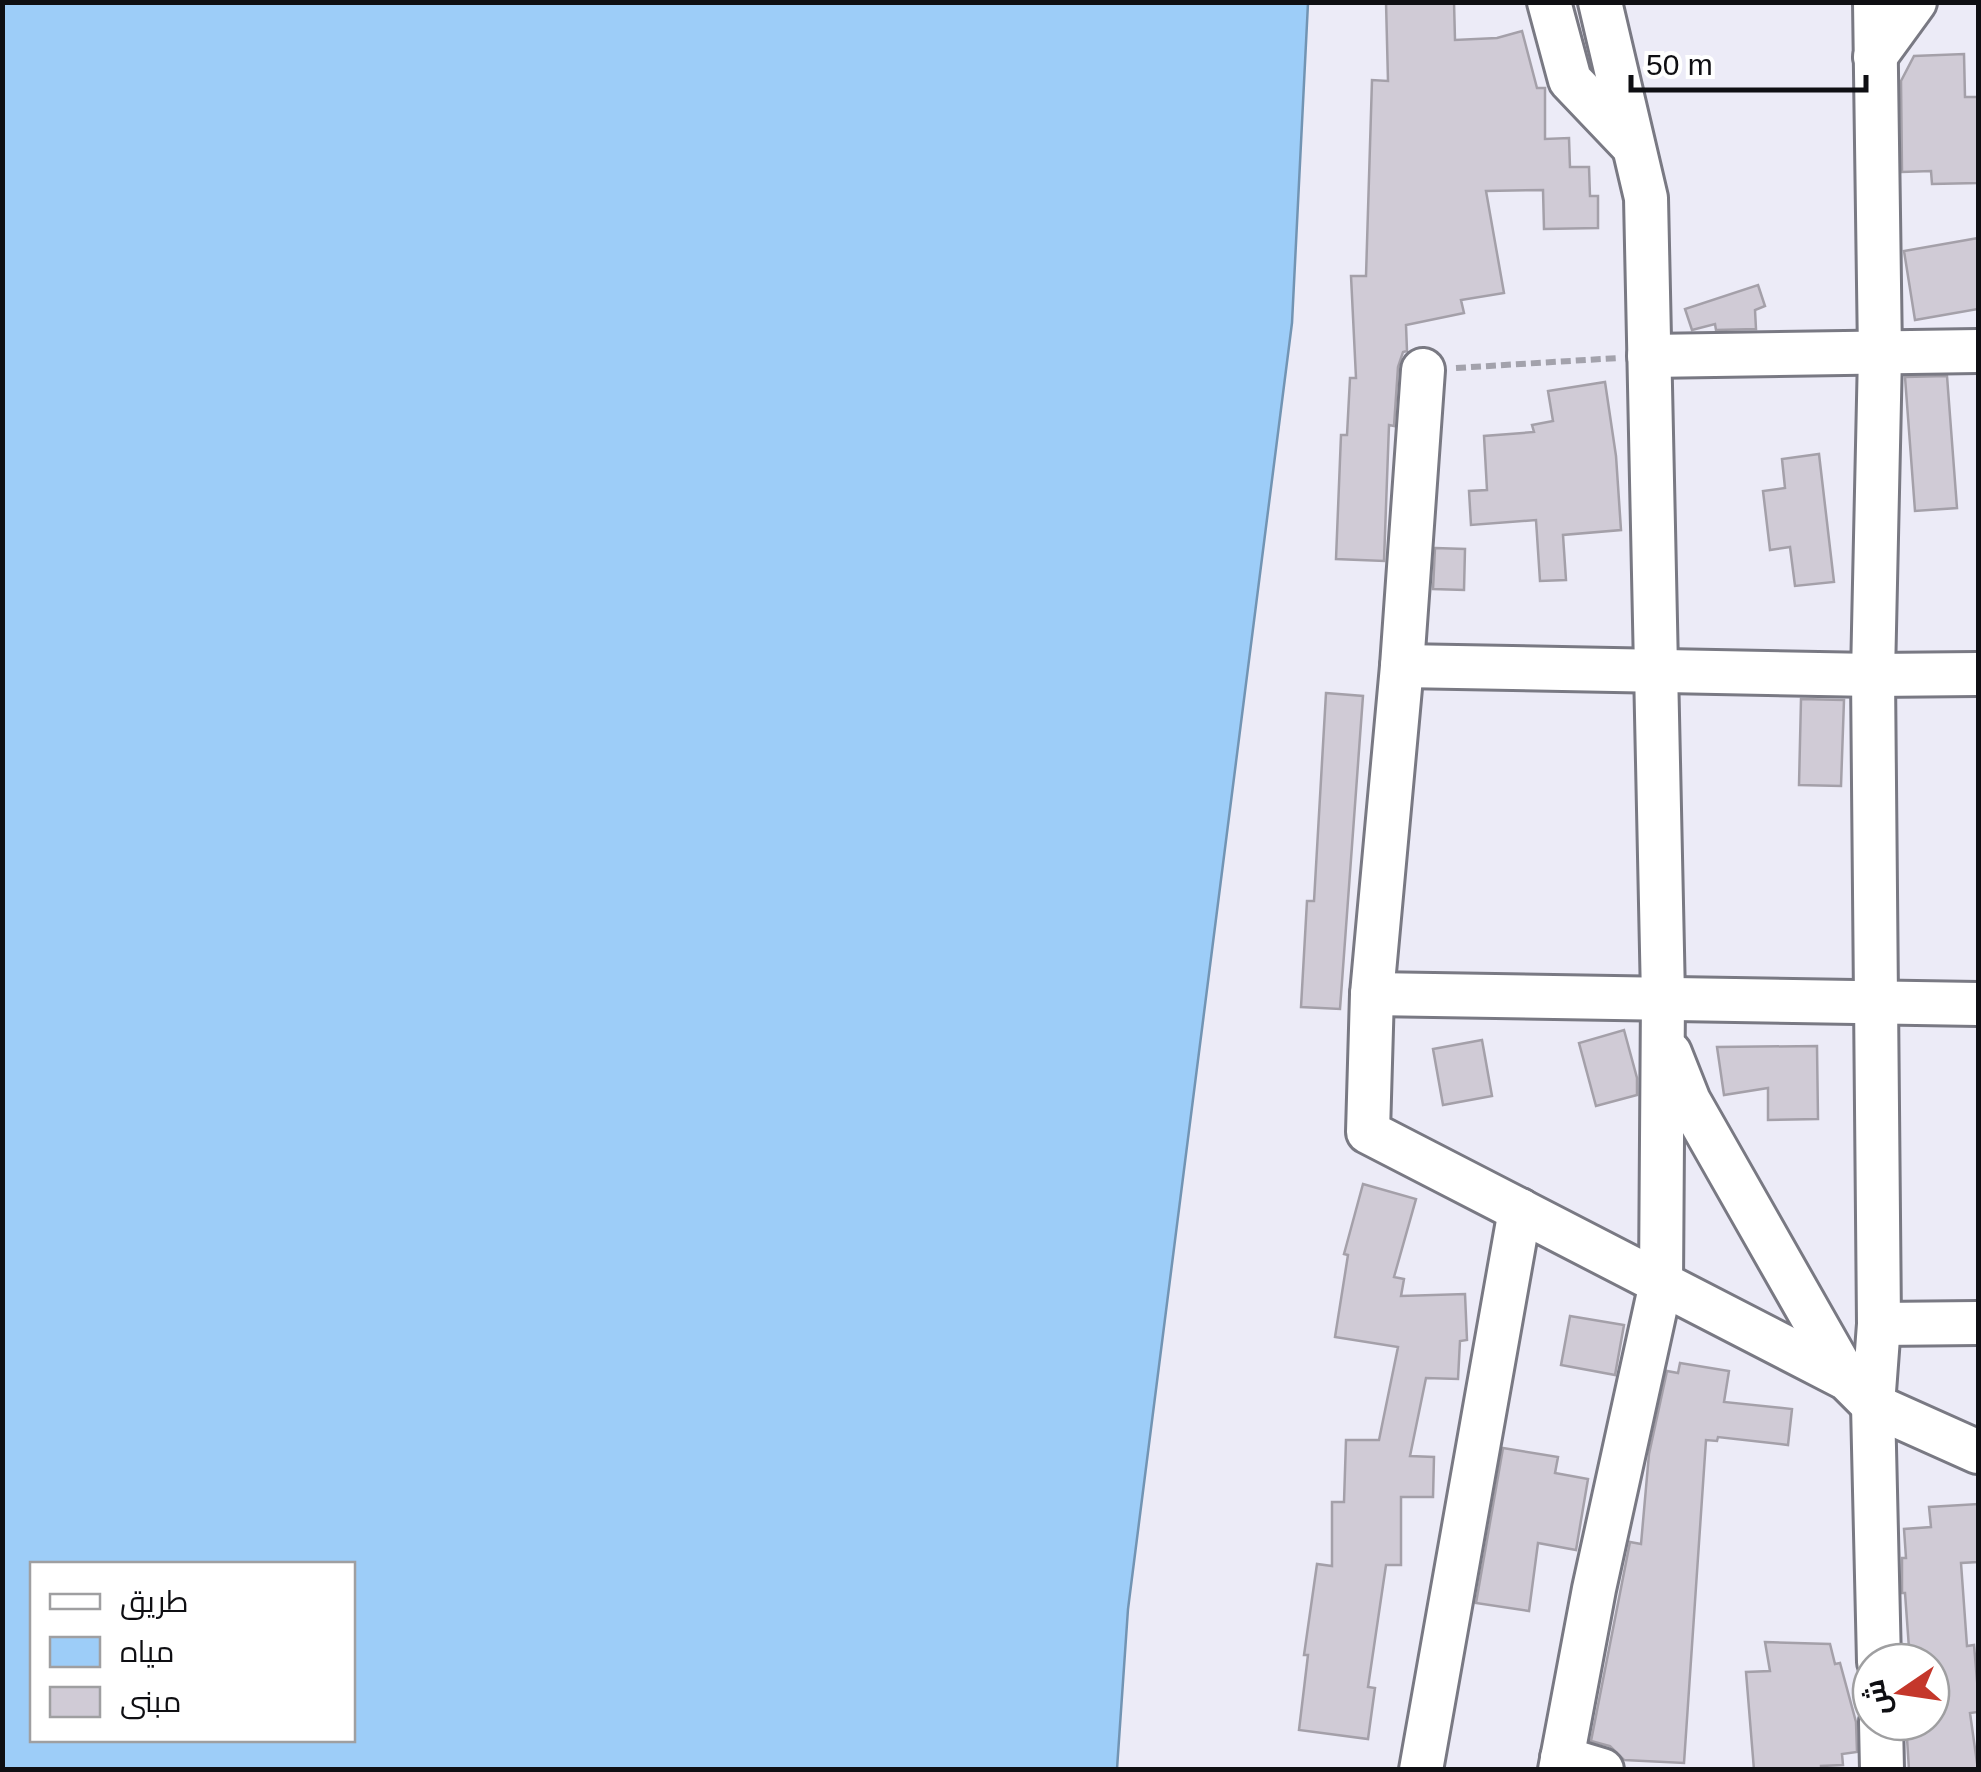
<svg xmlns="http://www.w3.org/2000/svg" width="1981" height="1772" viewBox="0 0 1981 1772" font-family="Helvetica,Cairo,sans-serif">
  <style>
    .water { fill: #9dcdf8; stroke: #7294b3; stroke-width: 2.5; fill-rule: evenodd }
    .building { fill: #d0cbd6; stroke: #a4a0a9; stroke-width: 2.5 }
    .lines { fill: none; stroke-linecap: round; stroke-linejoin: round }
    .minor-casing { stroke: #797983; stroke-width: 48 }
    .path { stroke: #a3a2ac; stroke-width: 6; stroke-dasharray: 10 5; stroke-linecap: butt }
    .minor { stroke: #fff; stroke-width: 42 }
  </style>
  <rect width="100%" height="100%" fill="#ecebf7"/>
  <path class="water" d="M 3,2 L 1308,3 L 1292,323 L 1128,1609 L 1117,1769 L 3,1769 ZM 32,1564 L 352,1564 L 352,1740 L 32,1740 Z"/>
  <g class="building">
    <path d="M 1386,2 L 1454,2 L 1455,40 L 1497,38 L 1522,31 L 1537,88 L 1545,88 L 1545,139 L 1569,138 L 1570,167 L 1589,167 L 1590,196 L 1598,196 L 1598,228 L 1544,229 L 1543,190 L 1486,191 L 1504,293 L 1461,300 L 1464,313 L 1406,325 L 1407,351 L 1403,352 L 1398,367 L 1394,426 L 1389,425 L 1384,561 L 1336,559 L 1341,435 L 1347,435 L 1350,378 L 1356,378 L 1351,276 L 1366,276 L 1372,80 L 1388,81 Z"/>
    <path d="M 1964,54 L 1965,97 L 1978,97 L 1978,183 L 1932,184 L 1931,171 L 1902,172 L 1901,81 L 1914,56 Z"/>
    <path d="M 1978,238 L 1978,309 L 1915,320 L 1904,251 Z"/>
    <path d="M 1758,285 L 1765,306 L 1755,310 L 1756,329 L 1716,330 L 1715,324 L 1692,330 L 1685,309 Z"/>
    <path d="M 1947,376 L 1957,508 L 1915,511 L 1905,377 Z"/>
    <path d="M 1605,382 L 1616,456 L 1621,530 L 1563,535 L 1566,580 L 1540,581 L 1536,520 L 1471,525 L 1469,491 L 1487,490 L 1484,436 L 1534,432 L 1532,425 L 1553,421 L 1548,391 Z"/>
    <path d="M 1819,454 L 1834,582 L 1795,586 L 1790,547 L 1770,550 L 1763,491 L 1785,488 L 1782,459 Z"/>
    <path d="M 1435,548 L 1465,549 L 1464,590 L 1433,589 Z"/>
    <path d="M 1326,693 L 1363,696 L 1340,1009 L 1301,1007 L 1307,901 L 1314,901 Z"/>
    <path d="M 1801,699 L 1844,700 L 1841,786 L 1799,785 Z"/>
    <path d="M 1624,1030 L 1637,1078 L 1637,1095 L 1596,1106 L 1579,1043 Z"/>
    <path d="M 1482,1040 L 1492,1096 L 1443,1105 L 1433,1049 Z"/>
    <path d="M 1817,1046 L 1818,1119 L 1768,1120 L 1768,1088 L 1724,1095 L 1717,1047 Z"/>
    <path d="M 1363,1184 L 1416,1199 L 1394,1277 L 1404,1279 L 1401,1296 L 1465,1294 L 1467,1340 L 1460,1341 L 1458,1379 L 1426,1378 L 1410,1456 L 1434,1457 L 1433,1497 L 1401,1497 L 1401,1565 L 1386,1565 L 1368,1687 L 1375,1688 L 1368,1739 L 1299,1730 L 1308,1655 L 1304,1655 L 1317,1564 L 1332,1566 L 1332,1502 L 1344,1502 L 1346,1440 L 1379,1440 L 1398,1347 L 1335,1337 L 1348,1255 L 1344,1254 Z"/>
    <path d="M 1570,1316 L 1624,1325 L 1615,1375 L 1561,1365 Z"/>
    <path d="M 1680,1363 L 1729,1371 L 1724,1402 L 1792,1409 L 1788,1445 L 1718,1437 L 1717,1441 L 1706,1440 L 1684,1763 L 1624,1760 L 1610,1746 L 1591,1741 L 1630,1542 L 1641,1544 L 1649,1454 L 1667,1371 L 1678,1373 Z"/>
    <path d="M 1503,1448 L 1558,1457 L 1555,1473 L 1588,1479 L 1576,1550 L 1538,1543 L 1529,1611 L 1476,1603 Z"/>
    <path d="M 1978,1504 L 1978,1562 L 1961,1563 L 1967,1646 L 1974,1645 L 1978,1692 L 1978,1712 L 1970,1713 L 1978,1770 L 1909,1770 L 1906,1722 L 1931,1722 L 1931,1662 L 1910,1662 L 1905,1593 L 1902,1593 L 1902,1558 L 1906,1558 L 1904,1529 L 1931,1527 L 1929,1507 Z"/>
    <path d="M 1765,1642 L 1830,1644 L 1835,1664 L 1840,1663 L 1856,1722 L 1857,1752 L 1842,1754 L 1843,1765 L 1821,1766 L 1821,1770 L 1754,1770 L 1746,1672 L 1770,1671 Z"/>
  </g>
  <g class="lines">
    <defs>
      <g id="minor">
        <path d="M 1549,2 L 1570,80 L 1630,143"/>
        <path d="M 1875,2 L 1880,354 L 1873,675 L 1879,1324 L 1873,1405 L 1879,1662"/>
        <path d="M 1875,57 L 1915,2"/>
        <path d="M 1649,356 L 1978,351"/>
        <path d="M 1423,370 L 1402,666 L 1372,994 L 1368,1132 L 1847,1379 L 1873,1405 L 1978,1452"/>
        <path d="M 1402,666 L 1873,675 L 1978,674"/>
        <path d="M 1372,994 L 1978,1004"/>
        <path d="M 1670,1053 L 1689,1101 L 1847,1379"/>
        <path d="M 1879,1324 L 1978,1323"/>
        <path d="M 1881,1722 L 1882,1770"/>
        <path d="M 1562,1758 L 1602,1770"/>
        <path d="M 1421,1770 L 1520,1210"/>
        <path d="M 1560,1770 L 1594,1589 L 1661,1283 L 1663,997 L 1646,198 L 1600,2"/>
      </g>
    </defs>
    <use href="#minor" class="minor-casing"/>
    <path class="path" d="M 1456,368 L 1618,358"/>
    <use href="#minor" class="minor"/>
  </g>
  <rect width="1981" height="1772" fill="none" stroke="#0f0f13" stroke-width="10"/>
  <rect x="30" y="1562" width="325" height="180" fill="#ffffff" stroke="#9f9fa1" stroke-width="2.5"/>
  <rect x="50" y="1594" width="50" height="15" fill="#ffffff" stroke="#9f9fa1" stroke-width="2.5"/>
  <text x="120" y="1612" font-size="30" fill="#0f0f13">طريق</text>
  <rect x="50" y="1637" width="50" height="30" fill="#9dcdf8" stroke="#9f9fa1" stroke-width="2.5"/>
  <text x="120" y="1662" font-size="30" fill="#0f0f13">مياه</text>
  <rect x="50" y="1687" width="50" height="30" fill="#d0cbd6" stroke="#9f9fa1" stroke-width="2.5"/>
  <text x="120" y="1712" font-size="30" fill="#0f0f13">مبنى</text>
  <g transform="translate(1901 1692) rotate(257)"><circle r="48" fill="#ffffff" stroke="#9f9fa1" stroke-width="2.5"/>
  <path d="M0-8L18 38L0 25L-18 38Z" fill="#c4372b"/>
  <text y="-15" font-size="28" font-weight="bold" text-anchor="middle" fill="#0f0f13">ش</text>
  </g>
  <path d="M1631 75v15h235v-15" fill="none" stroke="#0f0f13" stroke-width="5"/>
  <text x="1646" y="75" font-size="30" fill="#0f0f13" stroke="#ffffff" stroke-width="8" paint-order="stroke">50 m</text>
</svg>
